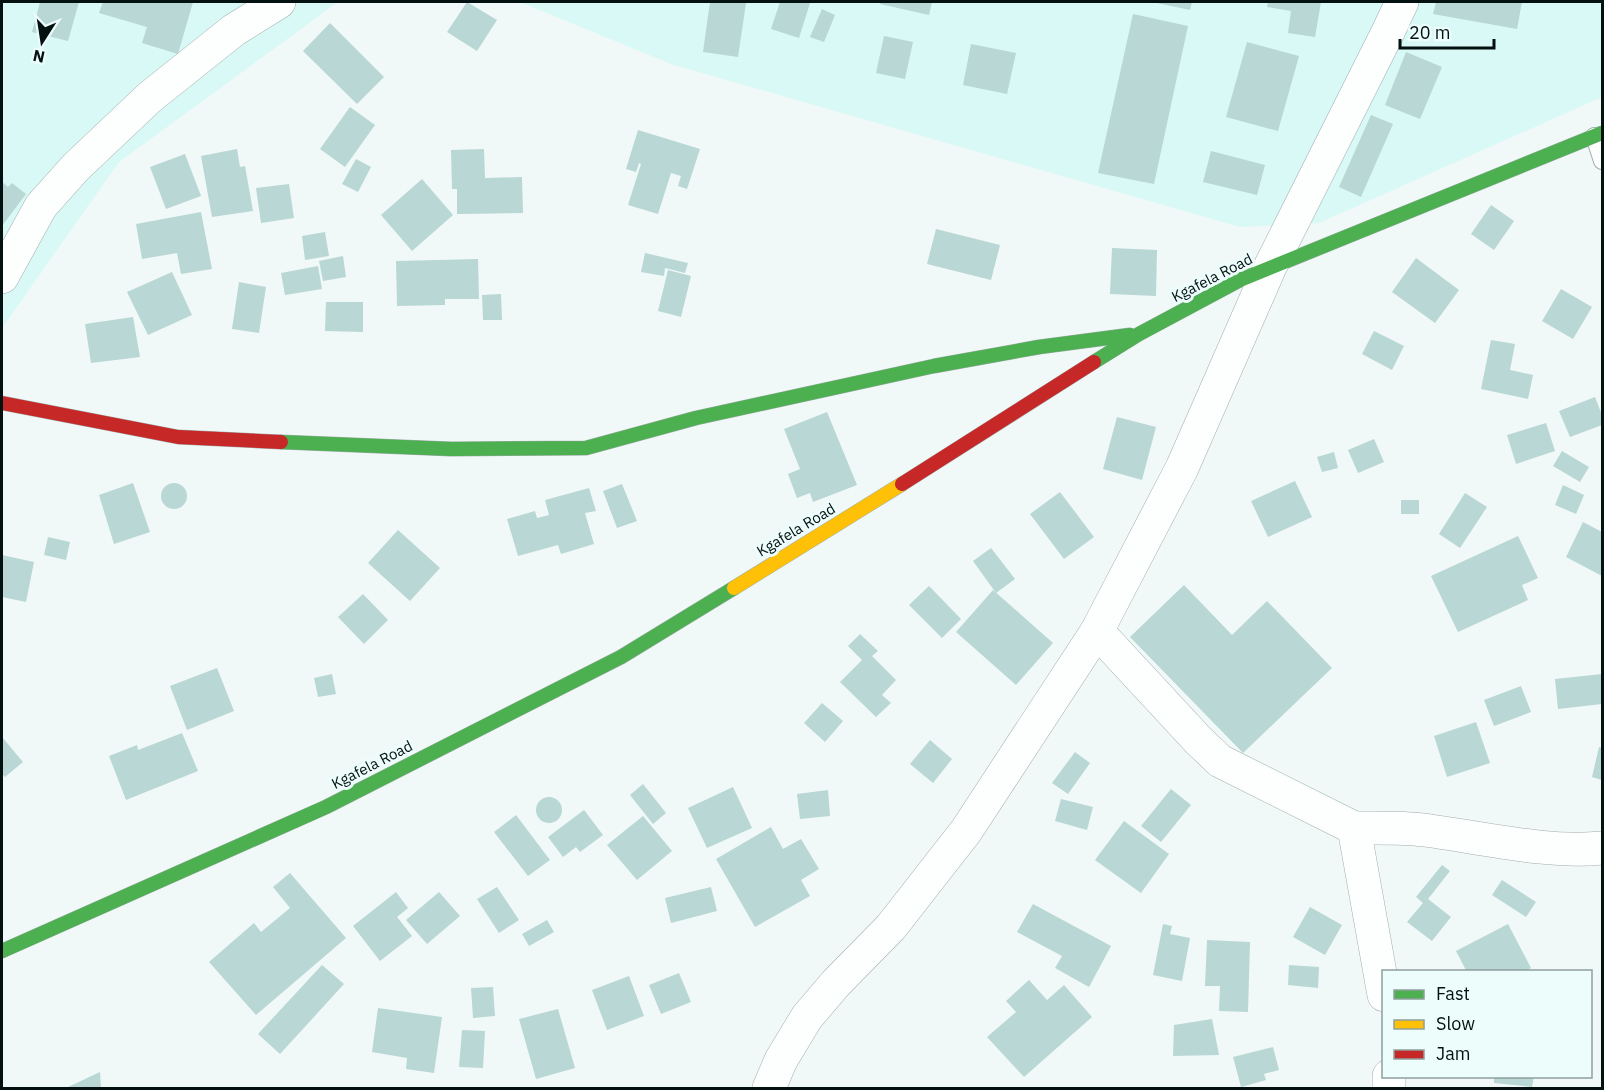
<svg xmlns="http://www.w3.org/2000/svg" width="1604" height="1090" viewBox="0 0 1604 1090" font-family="'IBM Plex Sans',sans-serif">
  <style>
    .built { fill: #d8f9f5 }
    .building { fill: #b9d7d4 }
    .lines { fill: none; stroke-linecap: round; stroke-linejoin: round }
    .lane-casing { stroke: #a2adac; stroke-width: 18 }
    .street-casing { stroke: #a2adac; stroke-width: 34 }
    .fast-casing { stroke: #a2adac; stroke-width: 15 }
    .slow-casing { stroke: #a2adac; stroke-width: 15 }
    .jam-casing { stroke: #a2adac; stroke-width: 15 }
    .lane { stroke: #fdfefe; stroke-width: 16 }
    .street { stroke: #fdfefe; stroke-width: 33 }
    .fast { stroke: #4caf50; stroke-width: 14 }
    .slow { stroke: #ffc107; stroke-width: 14 }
    .jam { stroke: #c62828; stroke-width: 14 }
    .labels { text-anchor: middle; stroke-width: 6; stroke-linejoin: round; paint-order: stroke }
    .street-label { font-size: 15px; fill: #031110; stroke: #ecfdfb }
  </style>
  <rect width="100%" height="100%" fill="#f0f9f8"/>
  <g class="built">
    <path d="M 2,2 L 338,2 L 119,162 L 2,328 Z"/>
    <path d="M 520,2 L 1602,2 L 1602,97 L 1319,223 L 1240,227 L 671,64 Z"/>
  </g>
  <g class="building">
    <path d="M 40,2 L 79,2 L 68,41 L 32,32 Z"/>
    <path d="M 103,2 L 193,2 L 178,54 L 142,43 L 147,27 L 99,13 Z"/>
    <path d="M 467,2 L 497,20 L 477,51 L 447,32 Z"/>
    <path d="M 710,2 L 746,3 L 738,57 L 703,52 Z"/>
    <path d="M 780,2 L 810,3 L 799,38 L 771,29 Z"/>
    <path d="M 881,2 L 932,2 L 929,15 L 880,4 Z"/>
    <path d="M 1152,2 L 1192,2 L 1190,10 Z"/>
    <path d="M 1268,2 L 1321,2 L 1315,37 L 1288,33 L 1291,11 L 1267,7 Z"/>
    <path d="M 1436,2 L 1522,2 L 1517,29 L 1433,14 Z"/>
    <path d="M 822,9 L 835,15 L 824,42 L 810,37 Z"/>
    <path d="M 1133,14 L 1188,26 L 1154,184 L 1098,173 Z"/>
    <path d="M 330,23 L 384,77 L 357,104 L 303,51 Z"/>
    <path d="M 884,36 L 913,42 L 905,79 L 876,73 Z"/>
    <path d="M 1247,42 L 1299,56 L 1278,131 L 1226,117 Z"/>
    <path d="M 971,44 L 1016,53 L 1007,94 L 963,85 Z"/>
    <path d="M 1406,52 L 1442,67 L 1420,119 L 1385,105 Z"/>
    <path d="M 350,107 L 375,125 L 345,167 L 320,149 Z"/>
    <path d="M 1371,115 L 1393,124 L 1361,197 L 1339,187 Z"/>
    <path d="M 638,130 L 700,149 L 687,189 L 678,186 L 681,176 L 671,173 L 658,214 L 628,205 L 641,164 L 639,163 L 636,172 L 626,169 Z"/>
    <path d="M 237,149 L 240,167 L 245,166 L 253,211 L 212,217 L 201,156 Z"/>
    <path d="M 484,149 L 485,178 L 522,177 L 523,213 L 457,214 L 457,189 L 452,189 L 451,150 Z"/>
    <path d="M 1211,151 L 1265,165 L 1257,195 L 1203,182 Z"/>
    <path d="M 185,154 L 201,196 L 166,209 L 150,167 Z"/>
    <path d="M 356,159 L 371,167 L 358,192 L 342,184 Z"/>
    <path d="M 422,179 L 453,215 L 412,251 L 381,215 Z"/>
    <path d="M 2,182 L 8,187 L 12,183 L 26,194 L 2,226 Z"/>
    <path d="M 289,184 L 294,218 L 261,223 L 256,188 Z"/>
    <path d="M 1491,205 L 1514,221 L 1494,250 L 1471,234 Z"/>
    <path d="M 201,212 L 212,269 L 181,274 L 177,253 L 142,259 L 136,224 Z"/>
    <path d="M 936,229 L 1000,245 L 991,280 L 927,264 Z"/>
    <path d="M 325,232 L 329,256 L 305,260 L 302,236 Z"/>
    <path d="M 1112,248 L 1157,250 L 1156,296 L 1110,294 Z"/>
    <path d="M 645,253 L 688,263 L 685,273 L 665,268 L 664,276 L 641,272 Z"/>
    <path d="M 343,256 L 346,277 L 323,281 L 319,261 Z"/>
    <path d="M 1416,258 L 1459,290 L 1435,323 L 1392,292 Z"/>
    <path d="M 478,259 L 479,299 L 445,299 L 445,305 L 397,306 L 396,261 Z"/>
    <path d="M 318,266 L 322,289 L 285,295 L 281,273 Z"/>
    <path d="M 668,270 L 691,276 L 681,317 L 658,311 Z"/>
    <path d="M 172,272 L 192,315 L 148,335 L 127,292 Z"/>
    <path d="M 239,282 L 266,287 L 259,333 L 232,329 Z"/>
    <path d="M 1561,289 L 1592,307 L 1573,339 L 1542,321 Z"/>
    <path d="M 501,294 L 502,320 L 483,320 L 482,295 Z"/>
    <path d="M 326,302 L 363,302 L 363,332 L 325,331 Z"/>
    <path d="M 133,317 L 140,357 L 91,363 L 85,324 Z"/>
    <path d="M 1374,331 L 1404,346 L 1392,370 L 1362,354 Z"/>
    <path d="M 1491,340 L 1515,344 L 1510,370 L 1533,375 L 1528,399 L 1481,389 Z"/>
    <path d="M 1595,397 L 1602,415 L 1602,425 L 1570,437 L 1559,411 Z"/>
    <path d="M 827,412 L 857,485 L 813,502 L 810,493 L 797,498 L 788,474 L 800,469 L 784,429 Z"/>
    <path d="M 1117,417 L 1156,427 L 1142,480 L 1103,469 Z"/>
    <path d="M 1546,423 L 1555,451 L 1516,464 L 1507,435 Z"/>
    <path d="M 1374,439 L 1384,462 L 1358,473 L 1348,450 Z"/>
    <path d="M 1562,451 L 1589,467 L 1580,482 L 1553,466 Z"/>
    <path d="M 1334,452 L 1338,468 L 1322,472 L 1317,457 Z"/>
    <path d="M 1295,481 L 1312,517 L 1268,537 L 1251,501 Z"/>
    <circle cx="174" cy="496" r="13"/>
    <path d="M 133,483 L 150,532 L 114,544 L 99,495 Z"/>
    <path d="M 622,484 L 637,521 L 617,528 L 603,491 Z"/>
    <path d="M 1563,485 L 1584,495 L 1576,514 L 1555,505 Z"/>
    <path d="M 589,488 L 596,511 L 585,513 L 594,544 L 561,554 L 558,545 L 518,556 L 507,519 L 535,511 L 537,518 L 549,515 L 545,500 Z"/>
    <path d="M 1060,492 L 1094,537 L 1064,559 L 1030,514 Z"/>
    <path d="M 1465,493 L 1487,507 L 1460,548 L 1439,534 Z"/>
    <rect x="1401" y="500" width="18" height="14"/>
    <path d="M 1583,522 L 1602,532 L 1602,576 L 1566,557 Z"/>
    <path d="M 398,530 L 440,568 L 410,601 L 368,563 Z"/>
    <path d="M 1518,536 L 1538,578 L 1522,585 L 1528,600 L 1458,632 L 1431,576 Z"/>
    <path d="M 48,537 L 70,542 L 66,560 L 44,555 Z"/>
    <path d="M 991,548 L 1015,579 L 996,593 L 973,561 Z"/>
    <path d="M 2,555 L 34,562 L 26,602 L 2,597 Z"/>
    <path d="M 1184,585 L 1232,635 L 1267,601 L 1332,668 L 1243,753 L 1130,637 Z"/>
    <path d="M 929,586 L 961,619 L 942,638 L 909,605 Z"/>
    <path d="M 993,590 L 1053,643 L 1016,685 L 956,632 Z"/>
    <path d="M 363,594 L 388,620 L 364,644 L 338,617 Z"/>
    <path d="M 860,634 L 878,651 L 872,656 L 896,680 L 882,695 L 891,703 L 876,717 L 840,682 L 862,660 L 848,646 Z"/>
    <path d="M 217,668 L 234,711 L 187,730 L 170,686 Z"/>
    <path d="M 332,674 L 336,694 L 318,697 L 314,678 Z"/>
    <path d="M 1602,674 L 1602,704 L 1558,709 L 1555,679 Z"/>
    <path d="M 1521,686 L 1531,712 L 1494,726 L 1484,700 Z"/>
    <path d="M 822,703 L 843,721 L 825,742 L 804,723 Z"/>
    <path d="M 1476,722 L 1490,763 L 1447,777 L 1434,736 Z"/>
    <path d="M 182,733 L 198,771 L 126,800 L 109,756 L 137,745 L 138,750 Z"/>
    <path d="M 2,737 L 23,762 L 5,777 L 2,774 Z"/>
    <path d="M 930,740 L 952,759 L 933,783 L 910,764 Z"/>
    <path d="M 1599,747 L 1602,748 L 1602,780 L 1592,777 Z"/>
    <path d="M 1075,752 L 1090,763 L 1068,794 L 1052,783 Z"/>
    <path d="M 643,784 L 666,813 L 653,824 L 630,795 Z"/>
    <path d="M 733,787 L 752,828 L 707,848 L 688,808 Z"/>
    <path d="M 1171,789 L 1191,805 L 1161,842 L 1141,826 Z"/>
    <path d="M 828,790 L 830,816 L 800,819 L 797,794 Z"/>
    <circle cx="549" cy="810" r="13"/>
    <path d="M 1061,799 L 1093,807 L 1087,830 L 1055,821 Z"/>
    <path d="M 584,810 L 603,835 L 580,852 L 576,847 L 563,857 L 548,837 Z"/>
    <path d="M 516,815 L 550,860 L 528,876 L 494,832 Z"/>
    <path d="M 643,816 L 672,851 L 637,880 L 607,845 Z"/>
    <path d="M 1124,821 L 1169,854 L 1141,893 L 1095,860 Z"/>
    <path d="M 771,827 L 783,849 L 801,839 L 819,869 L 801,880 L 810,896 L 755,927 L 716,859 Z"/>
    <path d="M 1442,865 L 1450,871 L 1428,899 L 1451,917 L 1432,941 L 1407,922 L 1423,903 L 1416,897 Z"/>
    <path d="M 290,873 L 346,938 L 256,1015 L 209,962 L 254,923 L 261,932 L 290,908 L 273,887 Z"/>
    <path d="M 1502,880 L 1536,902 L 1526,917 L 1492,895 Z"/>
    <path d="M 497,887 L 519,920 L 499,933 L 477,899 Z"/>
    <path d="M 711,887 L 717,911 L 671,923 L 665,898 Z"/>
    <path d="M 396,892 L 408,908 L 397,917 L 412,936 L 380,961 L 353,926 Z"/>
    <path d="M 439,892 L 460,916 L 427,944 L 406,920 Z"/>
    <path d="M 1033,904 L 1111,946 L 1089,987 L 1055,968 L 1062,956 L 1017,932 Z"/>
    <path d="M 1310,907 L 1342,925 L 1325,955 L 1293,937 Z"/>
    <path d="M 547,920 L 554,932 L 529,946 L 522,934 Z"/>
    <path d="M 1163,924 L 1172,926 L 1170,934 L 1190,938 L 1182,981 L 1153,975 Z"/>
    <path d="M 1508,924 L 1531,968 L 1525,972 L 1467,972 L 1456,951 Z"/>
    <path d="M 1207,940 L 1250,942 L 1248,1012 L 1219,1011 L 1220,986 L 1205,986 Z"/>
    <path d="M 322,965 L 344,984 L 280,1054 L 258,1034 Z"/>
    <path d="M 1289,965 L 1319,967 L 1318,988 L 1288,985 Z"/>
    <path d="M 679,973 L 691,1002 L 661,1014 L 649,985 Z"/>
    <path d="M 629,976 L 644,1016 L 607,1030 L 592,990 Z"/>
    <path d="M 1029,980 L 1047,1000 L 1064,985 L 1092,1017 L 1024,1077 L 987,1037 L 1016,1012 L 1006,1001 Z"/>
    <path d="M 493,987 L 495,1016 L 473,1018 L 471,988 Z"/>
    <path d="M 378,1008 L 442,1017 L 434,1073 L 406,1069 L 407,1058 L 372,1052 Z"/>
    <path d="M 558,1009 L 575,1068 L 536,1079 L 519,1019 Z"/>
    <path d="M 1212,1019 L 1219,1055 L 1173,1056 L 1174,1025 Z"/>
    <path d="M 462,1030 L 485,1031 L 483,1068 L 459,1067 Z"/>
    <path d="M 1273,1047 L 1279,1070 L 1264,1074 L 1266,1080 L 1241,1087 L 1233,1057 Z"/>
    <path d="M 100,1072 L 101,1088 L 68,1088 L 68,1087 Z"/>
    <path d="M 1494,1076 L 1534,1076 L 1532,1087 L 1494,1083 Z"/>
  </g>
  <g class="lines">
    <defs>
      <path id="lane" d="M 1594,136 L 1602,161"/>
      <g id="street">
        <path d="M 2,277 L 41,206 L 76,167 L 150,97 L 234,30 L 279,2"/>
        <path d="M 1097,631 L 1182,468 L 1270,267 L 1388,32 L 1402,2"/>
        <path d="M 1354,828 C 1377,828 1401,827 1424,830 C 1478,837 1549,854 1602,848"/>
        <path d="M 1389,1076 L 1389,1088"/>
        <path d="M 769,1088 L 781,1060 L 807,1017 L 836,983 L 891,927 L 966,831 L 1097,631 L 1198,740 L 1220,761 L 1354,828 L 1384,995"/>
      </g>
      <g id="fast">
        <path d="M 1094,362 L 1139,334 L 1240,280 L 1602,133"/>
        <path d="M 281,442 L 451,449 L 586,448 L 696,418 L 934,366 L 1039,347 L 1130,335"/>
        <path d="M 2,951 L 326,807 L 621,657 L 734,588"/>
      </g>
      <path id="slow" d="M 734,588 L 902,484"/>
      <g id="jam">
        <path d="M 2,403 L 178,437 L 281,442"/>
        <path d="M 902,484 L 1094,362"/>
      </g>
    </defs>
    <use href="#lane" class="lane-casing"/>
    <use href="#street" class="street-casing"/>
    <use href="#fast" class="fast-casing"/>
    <use href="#slow" class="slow-casing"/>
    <use href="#jam" class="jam-casing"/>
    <use href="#lane" class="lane"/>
    <use href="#street" class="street"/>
    <use href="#fast" class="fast"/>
    <use href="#slow" class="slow"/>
    <use href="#jam" class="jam"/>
  </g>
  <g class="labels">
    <g class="street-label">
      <text transform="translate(1212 278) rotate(-27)" y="5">Kgafela Road</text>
      <text transform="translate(796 530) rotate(-31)" y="5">Kgafela Road</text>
      <text transform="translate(372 765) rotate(-27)" y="5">Kgafela Road</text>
    </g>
  </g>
  <rect width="1604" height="1090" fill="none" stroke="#031110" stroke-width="6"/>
  <rect x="1382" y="970" width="210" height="108" fill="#ecfdfb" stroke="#8f9f9d" stroke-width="1.5"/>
  <rect x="1394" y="990" width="30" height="9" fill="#4caf50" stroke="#8f9f9d" stroke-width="1.5"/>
  <text x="1436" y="1000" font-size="18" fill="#031110">Fast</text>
  <rect x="1394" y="1020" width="30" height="9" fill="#ffc107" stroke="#8f9f9d" stroke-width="1.5"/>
  <text x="1436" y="1030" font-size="18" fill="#031110">Slow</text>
  <rect x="1394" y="1050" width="30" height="9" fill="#c62828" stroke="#8f9f9d" stroke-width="1.5"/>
  <text x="1436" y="1060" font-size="18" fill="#031110">Jam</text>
  <g transform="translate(42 42) rotate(192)" stroke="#ecfdfb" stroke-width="4.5" paint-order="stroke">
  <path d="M0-4.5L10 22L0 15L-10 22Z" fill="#031110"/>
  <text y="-9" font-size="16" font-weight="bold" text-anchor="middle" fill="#031110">N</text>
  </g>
  <path d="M1400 39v9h94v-9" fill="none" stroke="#031110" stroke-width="3"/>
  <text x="1409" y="39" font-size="18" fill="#031110" stroke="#ecfdfb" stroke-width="4.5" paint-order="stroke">20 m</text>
</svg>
